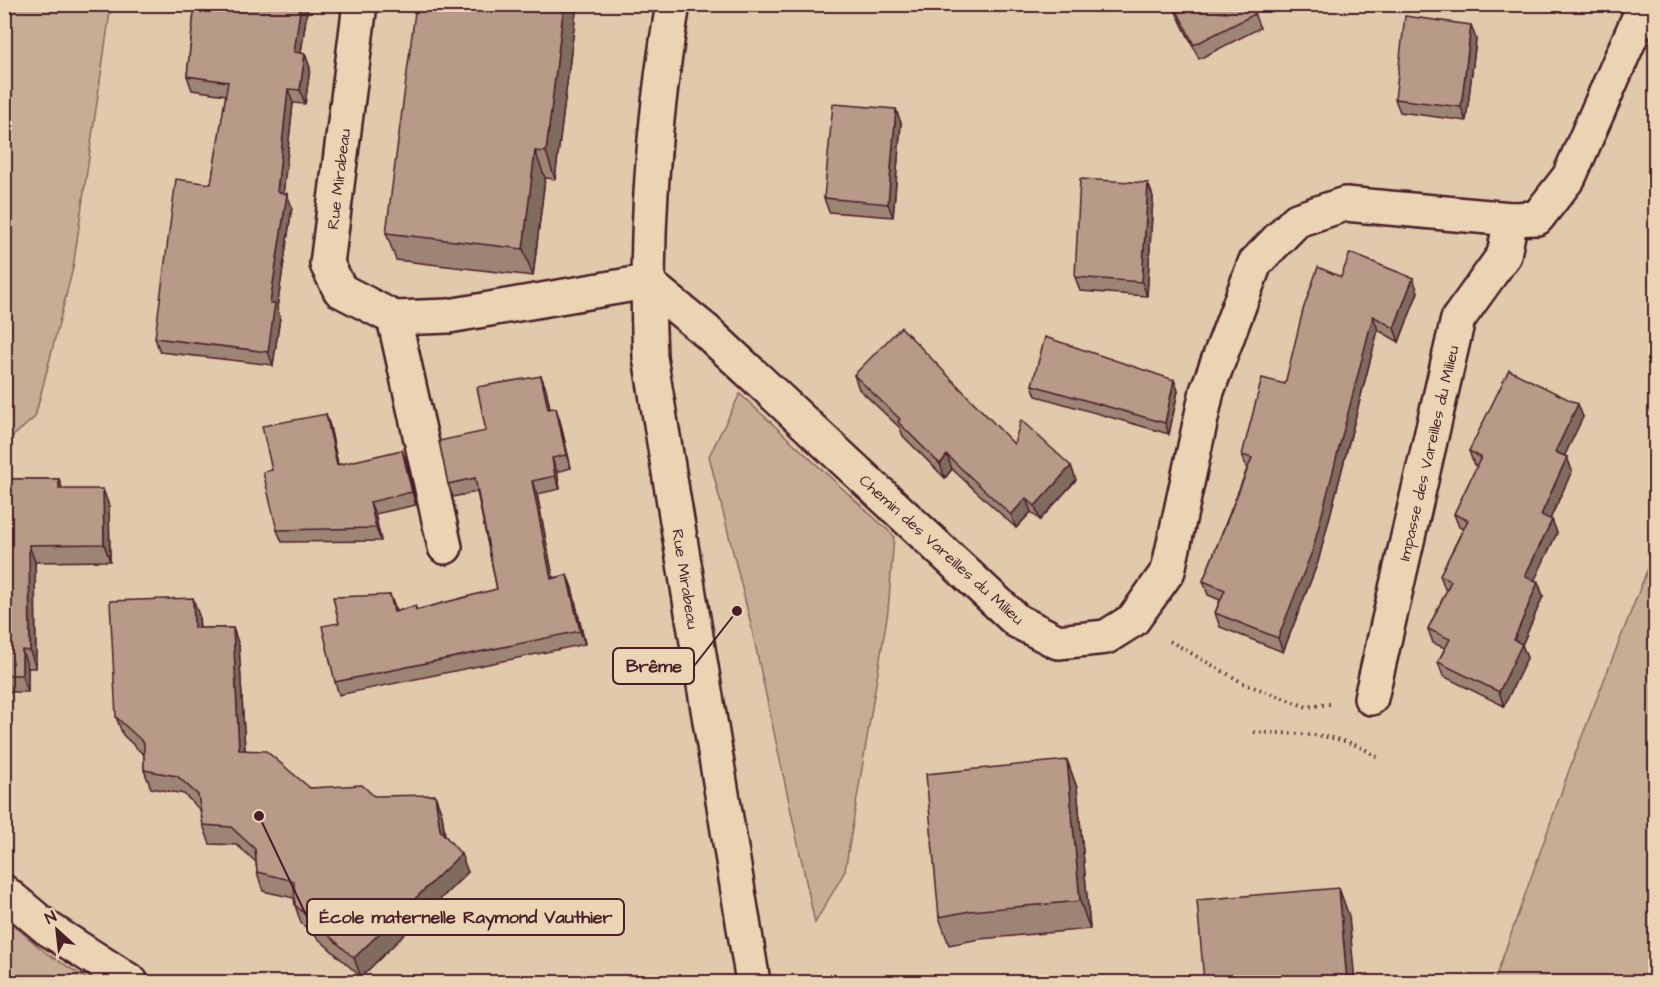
<svg xmlns="http://www.w3.org/2000/svg" width="1660" height="987" viewBox="0 0 1660 987" font-family="'Architects Daughter',sans-serif">
  <style>
    .green { fill: #c8ad95; stroke: #896660; stroke-width: 1.5 }
    .lines { fill: none; stroke-linecap: round; stroke-linejoin: round }
    .minor-casing { stroke: #4a1f2b; stroke-width: 38 }
    .path { stroke: #4a1f2b; stroke-width: 4; stroke-dasharray: 1.5 4.5; stroke-linecap: butt }
    .minor { stroke: #ebd4b3; stroke-width: 33 }
    .wall { fill: #9d8474; stroke: #4a1f2b; stroke-width: 1.5 }
    .shaded-wall { fill: #806c5e; stroke: #4a1f2b; stroke-width: 1.5 }
    .building { fill: #b79a87; stroke: #4a1f2b; stroke-width: 1.5 }
    .labels { text-anchor: middle; stroke-width: 5; stroke-linejoin: round; paint-order: stroke }
    .street-label { font-size: 16px; fill: #4a1f2b; stroke: #ebd4b3 }
    .leader { fill: none; stroke: #4a1f2b; stroke-width: 2 }
    .callout-dot { fill: #4a1f2b; stroke: #ebd4b3; stroke-width: 2 }
    .callout { fill: #ebd4b3; stroke: #4a1f2b; stroke-width: 2 }
    .callout-label { font-size: 18px; text-anchor: middle; font-weight: bold; fill: #4a1f2b }
  </style>
  <rect width="100%" height="100%" fill="#e1c9ab"/>
  <filter id="ink" filterUnits="userSpaceOnUse"><feTurbulence type="fractalNoise" baseFrequency=".0167" numOctaves="2"/><feDisplacementMap in="SourceGraphic" scale="12" xChannelSelector="R" yChannelSelector="G"/><feConvolveMatrix kernelMatrix="1 2 1 2 8 2 1 2 1" color-interpolation-filters="sRGB"/></filter>
  <g filter="url(#ink)">
    <g class="green">
      <path d="M 5,4 L 111,5 L 73,268 L 35,417 L 5,443 Z"/>
      <path d="M 740,394 L 894,536 L 888,611 L 845,871 L 815,923 L 749,616 L 709,456 Z"/>
      <path d="M 1655,550 L 1655,982 L 1494,982 L 1572,762 Z"/>
      <path d="M 4,917 L 46,953 L 92,982 L 5,982 Z"/>
    </g>
    <g class="lines">
      <defs>
        <g id="minor">
          <path d="M 360,4 L 327,264 L 340,290 L 394,318 L 449,316 L 646,282"/>
          <path d="M 673,4 C 653,121 644,239 650,357 L 753,982"/>
          <path d="M 646,282 L 705,330 L 1017,621 L 1058,642 L 1106,637 L 1133,620 L 1168,571 L 1207,391 L 1255,263 L 1297,220 L 1345,204 L 1511,219 L 1537,218 L 1569,177 L 1645,4"/>
          <path d="M 394,318 L 445,547"/>
          <path d="M 1371,698 L 1458,319 L 1504,255 L 1511,219"/>
          <path d="M 4,892 L 47,928 L 131,982"/>
        </g>
      </defs>
      <use href="#minor" class="minor-casing"/>
      <g class="path">
        <path d="M 1170,641 L 1245,684 L 1307,707 L 1330,704"/>
        <path d="M 1254,732 C 1298,735 1339,730 1377,757"/>
        <path d="M 4,982 L 5,982"/>
      </g>
      <use href="#minor" class="minor"/>
    </g>
    <g class="wall">
      <path d="M 195,4 L 308,4 L 301,53 L 305,54 L 310,68 L 305,104 L 293,103 L 283,193 L 292,207 L 277,308 L 280,317 L 273,365 L 160,352 L 155,338 L 211,184 L 226,95 L 192,90 L 187,76 Z"/>
      <path d="M 577,4 L 555,179 L 545,178 L 533,276 L 396,260 L 386,233 Z"/>
      <path d="M 1172,4 L 1250,4 L 1260,28 L 1199,59 Z"/>
      <path d="M 1476,39 L 1466,121 L 1400,112 L 1395,99 Z"/>
      <path d="M 901,123 L 893,217 L 829,212 L 824,198 Z"/>
      <path d="M 1148,183 L 1153,197 L 1147,296 L 1080,291 L 1075,277 Z"/>
      <path d="M 1341,277 L 1418,292 L 1399,342 L 1378,330 L 1318,562 L 1283,652 L 1220,627 L 1215,613 L 1220,600 L 1208,595 L 1203,581 L 1247,469 L 1242,455 L 1285,384 Z"/>
      <path d="M 854,375 L 1014,444 L 1071,466 L 1076,480 L 1040,520 L 1031,512 L 1016,528 L 952,469 L 945,478 L 903,436 L 900,428 L 859,389 Z"/>
      <path d="M 541,376 L 546,389 L 550,409 L 560,421 L 571,468 L 557,472 L 560,489 L 537,494 L 553,578 L 567,575 L 572,588 L 585,644 L 339,695 L 335,682 L 339,623 L 390,595 L 396,611 L 415,606 L 417,610 L 497,589 L 477,492 L 453,497 L 448,484 Z"/>
      <path d="M 1174,380 L 1178,391 L 1169,434 L 1036,396 L 1032,385 Z"/>
      <path d="M 326,414 L 330,427 L 338,465 L 407,463 L 416,505 L 375,514 L 381,541 L 282,542 L 277,530 L 272,470 Z"/>
      <path d="M 1583,417 L 1564,456 L 1567,457 L 1572,471 L 1550,519 L 1552,520 L 1557,533 L 1534,580 L 1538,582 L 1543,596 L 1522,645 L 1527,658 L 1504,706 L 1443,676 L 1438,662 L 1445,648 L 1433,643 L 1428,629 L 1447,590 L 1445,589 L 1440,575 L 1463,529 L 1459,527 L 1454,514 L 1477,466 L 1474,465 L 1469,451 Z"/>
      <path d="M 4,479 L 59,479 L 62,489 L 109,506 L 110,561 L 35,562 L 36,668 L 28,668 L 28,692 L 4,692 Z"/>
      <path d="M 199,616 L 200,628 L 233,628 L 239,646 L 245,750 L 310,788 L 374,796 L 442,814 L 445,835 L 468,872 L 361,977 L 301,923 L 295,905 L 294,898 L 263,891 L 257,872 L 256,862 L 237,845 L 210,844 L 203,825 L 200,810 L 184,794 L 151,788 L 144,770 L 144,755 L 123,735 L 116,717 Z"/>
      <path d="M 1067,760 L 1077,788 L 1090,929 L 980,939 L 949,945 L 939,917 Z"/>
    </g>
    <g class="shaded-wall">
      <path d="M 301,4 L 308,4 L 299,66 L 294,52 Z"/>
      <path d="M 564,4 L 577,4 L 555,179 L 546,152 Z"/>
      <path d="M 1471,25 L 1476,39 L 1466,121 L 1461,107 Z"/>
      <path d="M 305,54 L 310,68 L 305,104 L 300,90 Z"/>
      <path d="M 288,89 L 293,103 L 282,206 L 277,192 Z"/>
      <path d="M 896,109 L 901,123 L 893,217 L 888,204 Z"/>
      <path d="M 535,151 L 545,178 L 533,276 L 523,249 Z"/>
      <path d="M 1148,183 L 1153,197 L 1147,296 L 1142,282 Z"/>
      <path d="M 287,194 L 292,207 L 277,308 L 280,317 L 273,365 L 268,352 L 270,303 Z"/>
      <path d="M 1413,278 L 1418,292 L 1399,342 L 1394,328 Z"/>
      <path d="M 1373,316 L 1378,330 L 1318,562 L 1283,652 L 1278,638 Z"/>
      <path d="M 541,376 L 546,389 L 553,422 L 548,409 Z"/>
      <path d="M 1174,380 L 1178,391 L 1169,434 L 1165,423 Z"/>
      <path d="M 1578,404 L 1583,417 L 1560,465 L 1555,452 Z"/>
      <path d="M 556,408 L 560,421 L 571,468 L 566,455 Z"/>
      <path d="M 326,414 L 330,427 L 341,478 L 337,465 Z"/>
      <path d="M 402,450 L 407,463 L 416,505 L 412,492 Z"/>
      <path d="M 947,455 L 952,469 L 945,478 L 940,464 Z"/>
      <path d="M 1567,457 L 1572,471 L 1546,528 L 1541,515 Z"/>
      <path d="M 552,458 L 557,472 L 560,489 L 555,476 Z"/>
      <path d="M 1071,466 L 1076,480 L 1040,520 L 1035,506 Z"/>
      <path d="M 59,479 L 65,496 L 59,489 Z"/>
      <path d="M 532,481 L 537,494 L 556,592 L 551,579 Z"/>
      <path d="M 103,489 L 109,506 L 110,561 L 104,544 Z"/>
      <path d="M 1026,498 L 1031,512 L 1016,528 L 1011,515 Z"/>
      <path d="M 370,502 L 375,514 L 381,541 L 376,528 Z"/>
      <path d="M 1552,520 L 1557,533 L 1530,590 L 1525,576 Z"/>
      <path d="M 29,545 L 35,562 L 36,668 L 30,651 Z"/>
      <path d="M 567,575 L 572,588 L 585,644 L 580,631 Z"/>
      <path d="M 1538,582 L 1543,596 L 1522,645 L 1527,658 L 1504,706 L 1499,692 L 1514,640 Z"/>
      <path d="M 390,595 L 395,608 L 399,625 L 394,612 Z"/>
      <path d="M 193,598 L 199,616 L 200,647 L 194,628 Z"/>
      <path d="M 233,628 L 239,646 L 246,768 L 239,750 Z"/>
      <path d="M 22,650 L 28,668 L 28,692 L 22,675 Z"/>
      <path d="M 1067,760 L 1077,788 L 1090,929 L 1080,901 Z"/>
      <path d="M 435,795 L 442,814 L 446,848 L 440,830 Z"/>
      <path d="M 461,854 L 468,872 L 361,977 L 354,958 Z"/>
      <path d="M 1339,888 L 1349,916 L 1355,982 L 1347,982 Z"/>
    </g>
    <g class="building">
      <path d="M 195,4 L 301,4 L 294,52 L 305,54 L 300,90 L 288,89 L 277,192 L 287,194 L 270,303 L 275,303 L 268,352 L 155,338 L 176,179 L 211,184 L 228,82 L 187,76 Z"/>
      <path d="M 416,4 L 564,4 L 546,152 L 535,151 L 523,249 L 386,233 Z"/>
      <path d="M 1174,4 L 1250,4 L 1255,14 L 1194,45 Z"/>
      <path d="M 1405,16 L 1471,25 L 1461,107 L 1395,99 Z"/>
      <path d="M 833,104 L 896,109 L 888,204 L 824,198 Z"/>
      <path d="M 1080,179 L 1148,183 L 1142,282 L 1075,277 Z"/>
      <path d="M 1350,253 L 1413,278 L 1394,328 L 1373,316 L 1313,549 L 1278,638 L 1215,613 L 1225,590 L 1203,581 L 1252,458 L 1242,455 L 1262,378 L 1285,384 L 1303,310 L 1318,267 L 1341,277 Z"/>
      <path d="M 901,327 L 1014,444 L 1021,420 L 1071,466 L 1035,506 L 1026,498 L 1011,515 L 947,455 L 940,464 L 898,422 L 900,419 L 854,375 Z"/>
      <path d="M 1045,337 L 1174,380 L 1165,423 L 1032,385 Z"/>
      <path d="M 1509,370 L 1578,404 L 1555,452 L 1567,457 L 1541,515 L 1552,520 L 1525,576 L 1538,582 L 1514,640 L 1522,644 L 1499,692 L 1438,662 L 1450,639 L 1428,629 L 1451,581 L 1440,575 L 1468,520 L 1454,514 L 1481,457 L 1469,451 Z"/>
      <path d="M 541,376 L 548,409 L 556,408 L 566,455 L 552,458 L 555,476 L 532,481 L 551,579 L 567,575 L 580,631 L 335,682 L 322,626 L 339,623 L 333,597 L 390,595 L 394,612 L 415,606 L 416,610 L 497,589 L 475,478 L 448,484 L 439,441 L 486,431 L 477,387 Z"/>
      <path d="M 326,414 L 337,465 L 402,450 L 412,492 L 370,502 L 376,528 L 277,530 L 263,472 L 272,470 L 262,426 Z"/>
      <path d="M 4,479 L 59,479 L 59,489 L 103,489 L 104,544 L 29,545 L 30,651 L 22,650 L 22,675 L 4,675 Z"/>
      <path d="M 193,598 L 194,628 L 233,628 L 239,750 L 266,751 L 310,788 L 362,785 L 374,796 L 435,795 L 440,830 L 461,854 L 354,958 L 295,905 L 294,881 L 257,872 L 255,849 L 231,827 L 203,825 L 198,795 L 177,776 L 144,770 L 144,743 L 116,717 L 110,601 Z"/>
      <path d="M 1067,760 L 1080,901 L 970,911 L 939,917 L 926,774 Z"/>
      <path d="M 1339,888 L 1347,982 L 1204,982 L 1197,900 Z"/>
    </g>
  </g>
  <g class="labels">
    <g class="street-label">
      <text transform="translate(338 179) rotate(-83)" y="6">Rue Mirabeau</text>
      <text transform="translate(1428 453) rotate(-77)" y="6">Impasse des Vareilles du Milieu</text>
      <text transform="translate(942 549) rotate(42)" y="6">Chemin des Vareilles du Milieu</text>
      <text transform="translate(686 579) rotate(81)" y="6">Rue Mirabeau</text>
    </g>
  </g>
  <path class="leader" d="M737 611L694 666M259 816L307 917"/>
  <g class="callout-dot">
    <circle cx="737" cy="611" r="6"/>
    <circle cx="259" cy="816" r="6"/>
  </g>
  <g class="callout">
    <rect x="613" y="648" width="81" height="36" rx="6"/>
    <rect x="307" y="899" width="317" height="36" rx="6"/>
  </g>
  <g class="callout-label">
    <text x="654" y="672">Brême</text>
    <text x="466" y="923">École maternelle Raymond Vauthier</text>
  </g>
  <rect width="1660" height="987" fill="none" stroke="#ebd4b3" stroke-width="24"/>
  <rect x="12" y="12" width="1636" height="963" fill="none" stroke="#4a1f2b" stroke-width="2" filter="url(#ink)"/>
  <g transform="translate(57 930) rotate(333)" stroke="#ebd4b3" stroke-width="4.5" paint-order="stroke">
  <path d="M0-4.5L10 22L0 15L-10 22Z" fill="#4a1f2b"/>
  <text y="-9" font-size="16" font-weight="bold" text-anchor="middle" fill="#4a1f2b">N</text>
  </g>
</svg>
